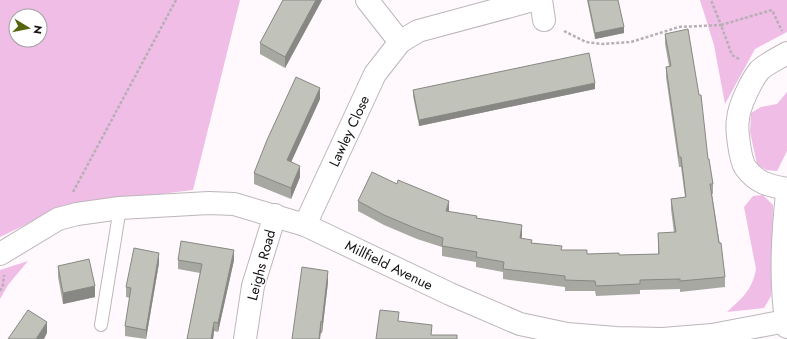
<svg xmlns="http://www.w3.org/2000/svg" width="787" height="339" viewBox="0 0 787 339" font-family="Jost,sans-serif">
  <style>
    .green { fill: #f0bde6; fill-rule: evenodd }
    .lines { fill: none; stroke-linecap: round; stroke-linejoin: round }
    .lane-casing { stroke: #bcb6bb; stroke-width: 14 }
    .street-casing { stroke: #bcb6bb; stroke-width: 24 }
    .secondary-casing { stroke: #bcb6bb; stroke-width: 24 }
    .path { stroke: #b6b0b5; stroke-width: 2.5; stroke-dasharray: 3 2; stroke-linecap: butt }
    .lane { stroke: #fff; stroke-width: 12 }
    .street { stroke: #fff; stroke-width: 22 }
    .secondary { stroke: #fff; stroke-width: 22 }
    .wall { fill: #a6a8a1 }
    .shaded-wall { fill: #878883 }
    .building { fill: #c1c3bb; stroke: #878883 }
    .labels { text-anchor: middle; stroke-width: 3; stroke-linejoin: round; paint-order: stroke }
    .street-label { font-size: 14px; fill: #141214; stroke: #fff }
  </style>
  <rect width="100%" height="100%" fill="#fff8fd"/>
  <g class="green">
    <path d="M 0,0 L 240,0 L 193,190 L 64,206 L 0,237 ZM 16,16 L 40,16 L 40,40 L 16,40 Z"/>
    <path d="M 700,0 L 787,0 L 787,32 L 755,49 L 725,104 L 714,45 Z"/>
    <path d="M 787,92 L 787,151 L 777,171 L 766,170 L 757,164 L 750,132 L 751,113 L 761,107 L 777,104 Z"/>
    <path d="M 763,195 L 773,205 L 771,296 L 764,308 L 727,312 C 742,298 752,291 756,269 L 744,207 L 753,196 Z"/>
    <path d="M 28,261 L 8,285 L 0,299 L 0,270 Z"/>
  </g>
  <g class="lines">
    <defs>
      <path id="lane" d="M 101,325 L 120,208"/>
      <g id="street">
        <path d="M 367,0 L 400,42"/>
        <path d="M 541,0 L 544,20"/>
        <path d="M 787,53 C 779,58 764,65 759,71 C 751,81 739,106 738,119 C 736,128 740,159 745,167 C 756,183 770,186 787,189"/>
        <path d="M 305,225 L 375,74 L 400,42 L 418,31 L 533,0"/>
        <path d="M 0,254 L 58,219 L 77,214 L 120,208 L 209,203 L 234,204 L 305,225 L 450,294 L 520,324 L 567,334 L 616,338 L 663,339 L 712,335 L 786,321"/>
        <path d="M 245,339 L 253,286 L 275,215"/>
      </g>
      <path id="secondary" d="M 787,194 C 782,238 780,284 787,327"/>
    </defs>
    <use href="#lane" class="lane-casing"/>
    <use href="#street" class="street-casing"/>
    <use href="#secondary" class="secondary-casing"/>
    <g class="path">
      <path d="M 564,31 L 586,42 L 602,44 L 631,42 L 679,27 L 721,25 L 711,0"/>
      <path d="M 739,59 L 732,55 L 721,25 L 772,10 L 782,31"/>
      <path d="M 73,192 L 176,0"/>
      <path d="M 0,291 L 3,285 L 4,275"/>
    </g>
    <use href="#lane" class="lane"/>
    <use href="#street" class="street"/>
    <use href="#secondary" class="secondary"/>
  </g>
  <g class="wall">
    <path d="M 283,0 L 322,0 L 285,68 L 260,54 L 260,43 Z"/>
    <path d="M 587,0 L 618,0 L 624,33 L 595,39 Z"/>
    <path d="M 665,34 L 708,159 L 713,184 L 713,194 L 712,194 L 725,277 L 725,287 L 680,292 L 680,289 L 640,290 L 640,294 L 596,296 L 595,291 L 565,291 L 565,287 L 503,279 L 503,272 L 476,267 L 476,262 L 442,256 L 442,247 L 417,239 L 384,225 L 358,211 L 358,201 L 449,211 L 449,212 L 477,218 L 522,235 L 521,238 L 532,243 L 562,250 L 587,254 L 619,255 L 658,254 L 658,233 L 674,233 L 671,209 L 671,199 L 685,197 L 681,167 L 679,167 L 666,77 L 666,67 L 669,66 L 665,44 Z"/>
    <path d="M 595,89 L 419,126 L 413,96 L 413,90 Z"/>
    <path d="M 320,99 L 291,162 L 300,177 L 291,199 L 254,184 L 254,173 Z"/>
    <path d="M 178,260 L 234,260 L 218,332 L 214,331 L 213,339 L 187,339 L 200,273 L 178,269 Z"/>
    <path d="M 159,263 L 146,339 L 125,336 L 125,326 L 130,298 L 126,297 L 126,287 Z"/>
    <path d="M 58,266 L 95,297 L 63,304 L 58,277 Z"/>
    <path d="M 328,282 L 322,333 L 292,339 Z"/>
  </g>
  <g class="shaded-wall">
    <path d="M 316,0 L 322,0 L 285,68 L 285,57 Z"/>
    <path d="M 624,27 L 624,33 L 595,39 L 595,33 Z"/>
    <path d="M 595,83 L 595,89 L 419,126 L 419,120 Z"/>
    <path d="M 320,88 L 320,99 L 287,171 L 287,160 Z"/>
    <path d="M 300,166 L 300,177 L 291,199 L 291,188 Z"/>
    <path d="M 449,201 L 449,211 L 446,221 L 446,211 Z"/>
    <path d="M 522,225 L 522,235 L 520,248 L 520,238 Z"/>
    <path d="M 234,250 L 234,260 L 218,332 L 218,323 Z"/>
    <path d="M 159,253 L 159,263 L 146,339 L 146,330 Z"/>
    <path d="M 328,271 L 328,282 L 322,333 L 322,322 Z"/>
    <path d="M 95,286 L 95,297 L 63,304 L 63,293 Z"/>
    <path d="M 321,321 L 321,332 L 320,339 L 319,339 Z"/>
    <path d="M 47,322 L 47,333 L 44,339 L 36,339 Z"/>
    <path d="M 214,322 L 214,331 L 213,339 L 211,339 Z"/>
  </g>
  <g class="building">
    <path d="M 283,0 L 316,0 L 285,57 L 260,43 Z"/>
    <path d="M 588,0 L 618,0 L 624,27 L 595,33 Z"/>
    <path d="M 688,29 L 699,95 L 701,95 L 708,159 L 709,159 L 713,184 L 710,184 L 719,243 L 721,243 L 725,277 L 680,281 L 680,279 L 640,280 L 640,284 L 596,286 L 595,281 L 565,280 L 565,276 L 503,269 L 504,262 L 476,257 L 477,252 L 442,246 L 443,238 L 417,229 L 384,215 L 358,201 L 372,172 L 397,184 L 398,180 L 449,201 L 446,211 L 477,216 L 476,218 L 522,225 L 520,238 L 532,240 L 531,243 L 562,246 L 561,250 L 587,250 L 587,254 L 619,253 L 619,255 L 659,254 L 658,233 L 676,232 L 671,199 L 686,197 L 681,157 L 679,157 L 666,67 L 671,66 L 665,34 Z"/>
    <path d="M 589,53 L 595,83 L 419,120 L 413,90 Z"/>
    <path d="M 296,77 L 320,88 L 287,160 L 300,166 L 291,188 L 254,173 L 267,140 Z"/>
    <path d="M 181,241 L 234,250 L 218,323 L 214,322 L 211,339 L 187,339 L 202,264 L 178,260 Z"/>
    <path d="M 134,248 L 159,253 L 146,330 L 125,326 L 131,288 L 126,287 Z"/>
    <path d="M 89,259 L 95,286 L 63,293 L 58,266 Z"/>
    <path d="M 302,267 L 328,271 L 322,322 L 321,321 L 319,339 L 292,339 Z"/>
    <path d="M 28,310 L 47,322 L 36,339 L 8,339 Z"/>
    <path d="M 380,310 L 399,312 L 398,321 L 432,325 L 431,335 L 457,335 L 457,339 L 376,339 Z"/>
  </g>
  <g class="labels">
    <g class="street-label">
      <text transform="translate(349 131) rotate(-65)" y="5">Lawley Close</text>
      <text transform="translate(261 265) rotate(-75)" y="5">Leighs Road</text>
      <text transform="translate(389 265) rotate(26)" y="5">Millfield Avenue</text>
    </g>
  </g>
  <g transform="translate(28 28) rotate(100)"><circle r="19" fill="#ffffff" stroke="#a1a0a1"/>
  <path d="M0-3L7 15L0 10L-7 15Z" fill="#56650c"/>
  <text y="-6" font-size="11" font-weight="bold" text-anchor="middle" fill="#141214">N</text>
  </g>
</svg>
